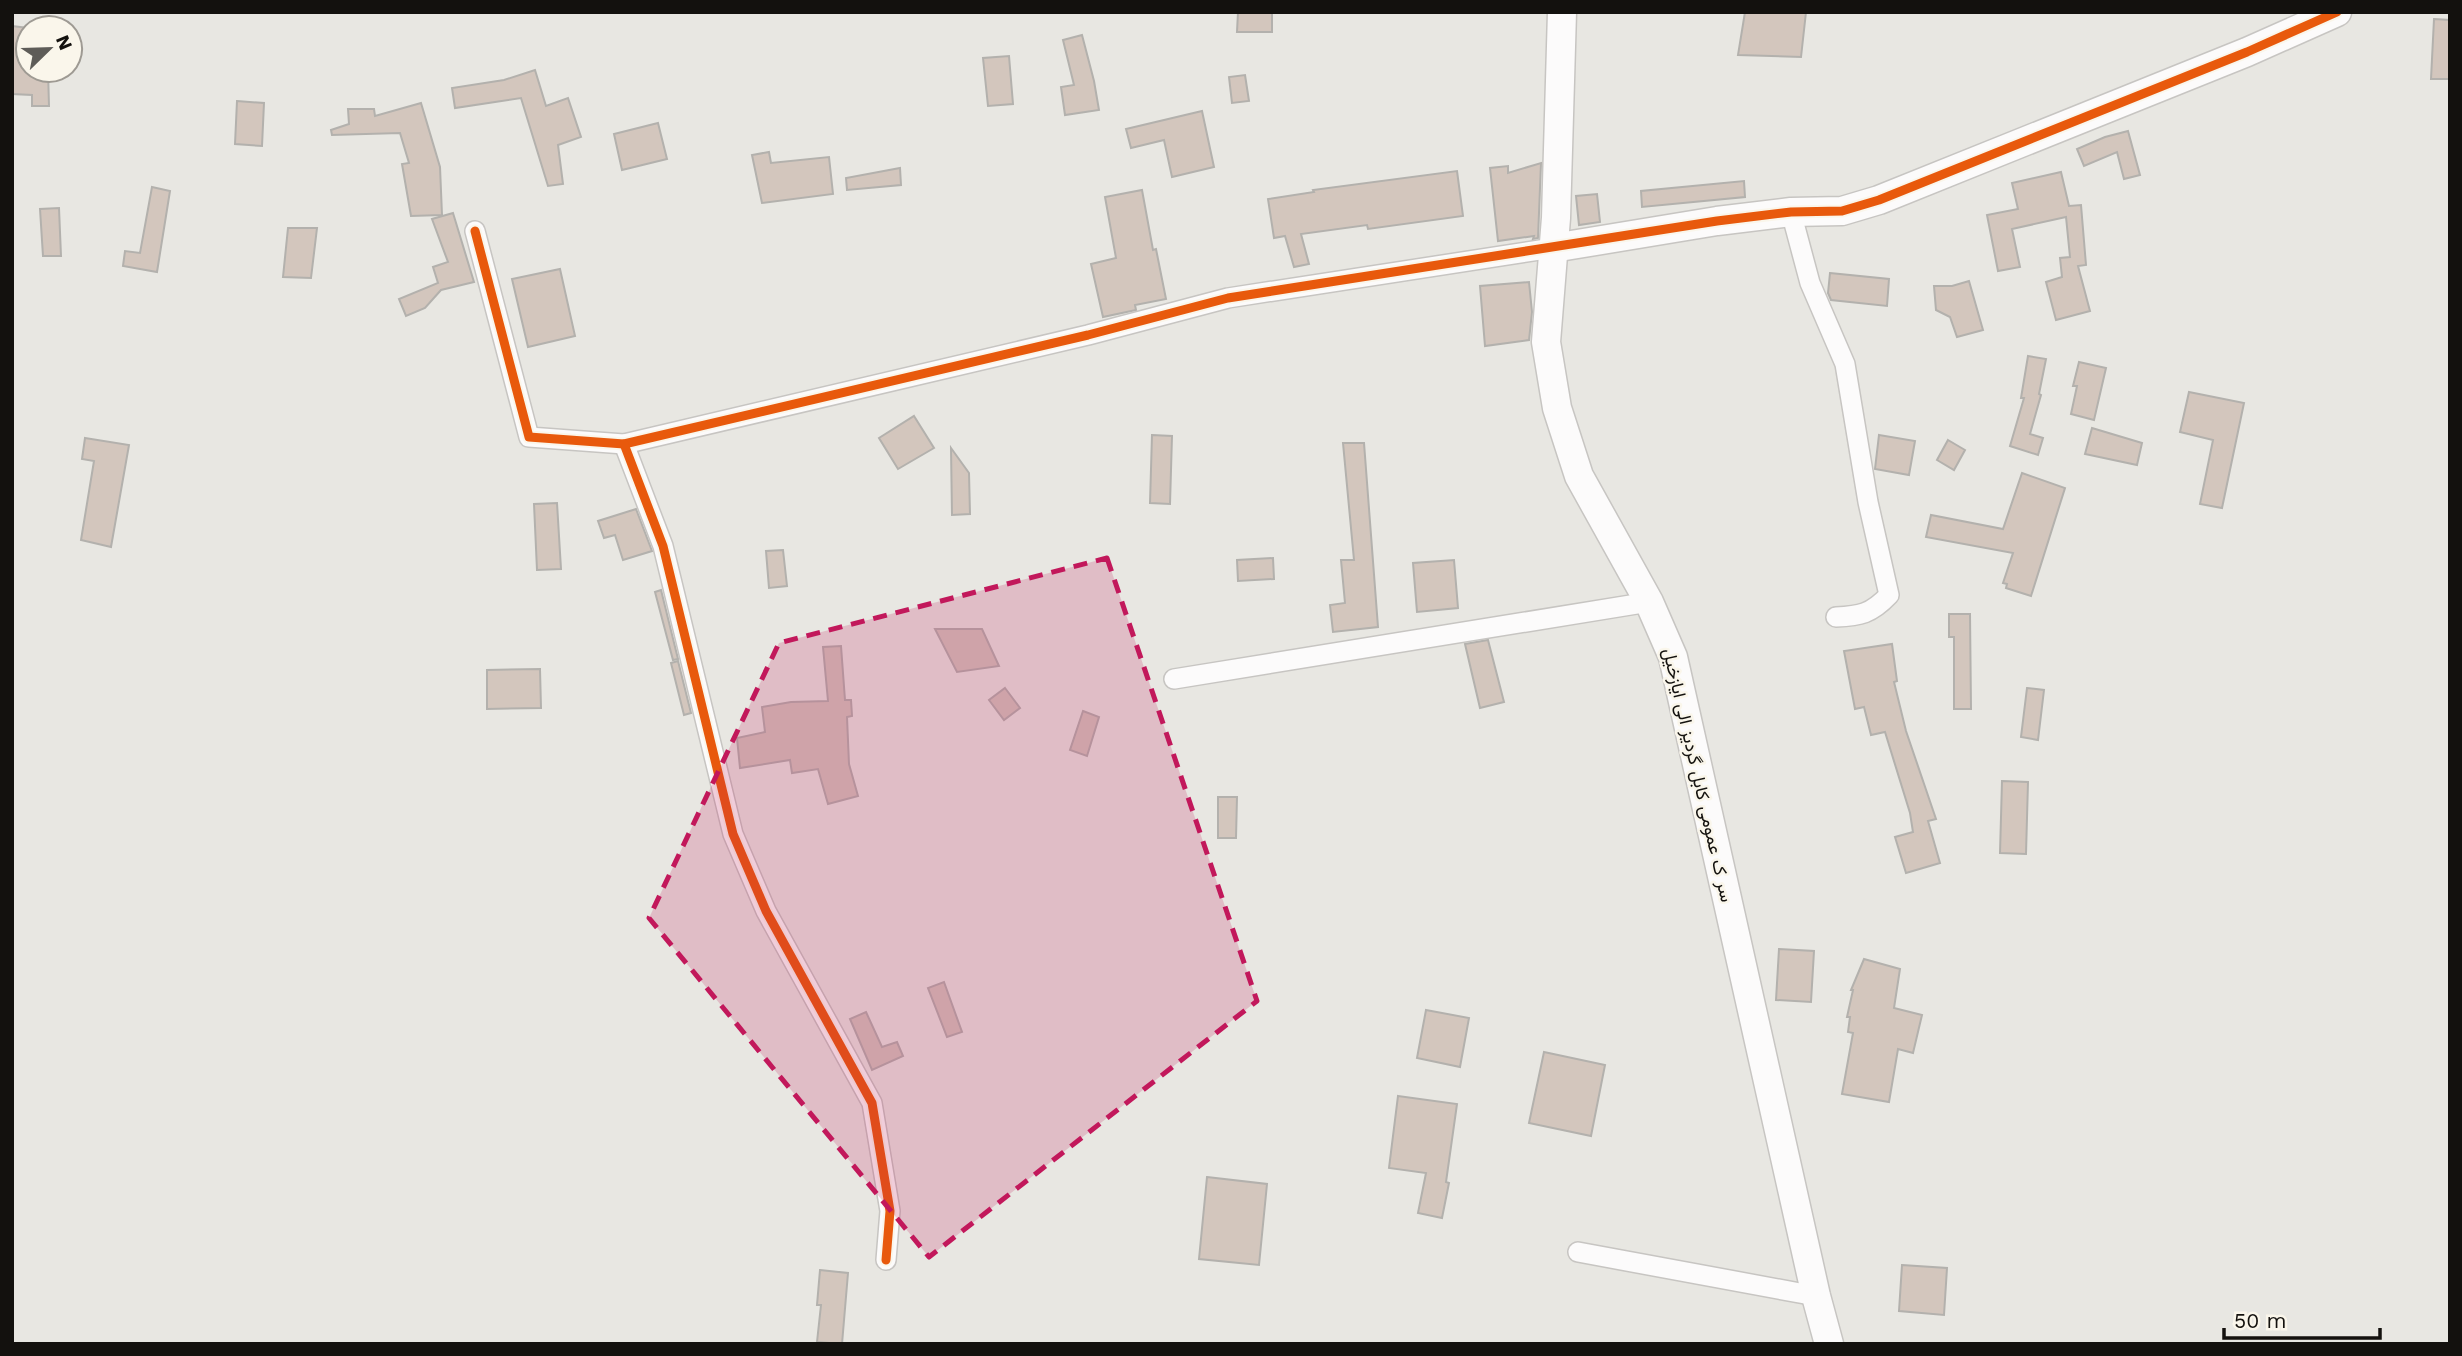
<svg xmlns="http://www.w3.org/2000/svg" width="2462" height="1356" viewBox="0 0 2462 1356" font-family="'Work Sans',Vazirmatn,sans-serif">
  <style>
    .building { fill: #d3c6bd; stroke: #b3b1ad; stroke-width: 2 }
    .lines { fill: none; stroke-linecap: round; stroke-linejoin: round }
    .street-casing { stroke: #c7c5c2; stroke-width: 22 }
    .secondary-casing { stroke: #c7c5c2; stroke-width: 31 }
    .street { stroke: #fcfbfb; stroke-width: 19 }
    .secondary { stroke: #fcfbfb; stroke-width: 28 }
    .cycleway-casing { stroke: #faf6eb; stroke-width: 13 }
    .cycleway { stroke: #e8590c; stroke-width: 9 }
    .marked { fill: #c2185b; fill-opacity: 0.2; stroke: #c2185b; stroke-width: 5; stroke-dasharray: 14 9; stroke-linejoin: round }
    .labels { text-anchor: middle; stroke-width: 5; stroke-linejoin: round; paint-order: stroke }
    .street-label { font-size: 18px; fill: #13110e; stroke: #faf6eb }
  </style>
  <rect width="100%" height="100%" fill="#e8e7e2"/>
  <g class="building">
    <path d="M 1238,12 L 1272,12 L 1272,32 L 1237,32 Z"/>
    <path d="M 1745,12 L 1806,12 L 1801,57 L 1738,55 Z"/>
    <path d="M 2434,19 L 2450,20 L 2450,79 L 2431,79 Z"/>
    <path d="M 12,26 L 28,28 L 28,70 L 48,70 L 49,106 L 32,106 L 32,95 L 12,94 Z"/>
    <path d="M 1082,35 L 1094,81 L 1099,110 L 1065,115 L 1061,87 L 1074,85 L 1063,40 Z"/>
    <path d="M 1009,56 L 1013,104 L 988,106 L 983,58 Z"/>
    <path d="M 535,70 L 546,106 L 568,98 L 581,137 L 558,145 L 563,184 L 548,186 L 521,98 L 455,108 L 452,88 L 504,80 Z"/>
    <path d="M 1245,75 L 1249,101 L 1232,103 L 1229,77 Z"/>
    <path d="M 237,101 L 264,103 L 262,146 L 235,144 Z"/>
    <path d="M 421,103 L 440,167 L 442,215 L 411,216 L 402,164 L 409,163 L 400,133 L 332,135 L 331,130 L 349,124 L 348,109 L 374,109 L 375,116 Z"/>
    <path d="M 1202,111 L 1214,167 L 1172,177 L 1164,140 L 1131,148 L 1126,129 Z"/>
    <path d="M 658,123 L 667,159 L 622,170 L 614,134 Z"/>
    <path d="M 2128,131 L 2140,175 L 2124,179 L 2117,152 L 2084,166 L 2077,149 L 2105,137 Z"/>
    <path d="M 769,152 L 771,163 L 829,157 L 833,194 L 762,203 L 752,155 Z"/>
    <path d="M 1541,163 L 1538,238 L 1533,239 L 1534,236 L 1498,241 L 1490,168 L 1508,166 L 1508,173 Z"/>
    <path d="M 900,168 L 901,185 L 847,190 L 846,178 Z"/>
    <path d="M 1457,171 L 1463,216 L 1368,229 L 1367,225 L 1301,234 L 1309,264 L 1294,267 L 1285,236 L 1274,238 L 1268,199 L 1314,192 L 1313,190 Z"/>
    <path d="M 2061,172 L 2069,206 L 2081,205 L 2086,265 L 2078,266 L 2090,311 L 2056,320 L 2046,282 L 2062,277 L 2060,258 L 2070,257 L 2066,217 L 2012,229 L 2020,267 L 1998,271 L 1987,215 L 2018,209 L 2012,183 Z"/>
    <path d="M 1744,181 L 1745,197 L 1642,207 L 1641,191 Z"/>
    <path d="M 152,187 L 170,191 L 157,272 L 123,266 L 125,251 L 140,253 Z"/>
    <path d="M 1142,190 L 1153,250 L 1156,249 L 1166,299 L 1135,305 L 1136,310 L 1103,317 L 1091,264 L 1116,258 L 1105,197 Z"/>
    <path d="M 1597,194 L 1600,222 L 1579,225 L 1576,196 Z"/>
    <path d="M 59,208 L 61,256 L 43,256 L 40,209 Z"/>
    <path d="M 453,213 L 474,282 L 441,290 L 425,308 L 406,316 L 399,299 L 438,283 L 433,267 L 448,262 L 432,219 Z"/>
    <path d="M 288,228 L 317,228 L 311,278 L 283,277 Z"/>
    <path d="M 560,269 L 575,336 L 528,347 L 512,279 Z"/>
    <path d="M 1830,273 L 1889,279 L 1887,306 L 1831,300 L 1828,293 Z"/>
    <path d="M 1969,281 L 1983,330 L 1957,337 L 1950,317 L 1936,310 L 1934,286 L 1952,286 Z"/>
    <path d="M 1529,282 L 1532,312 L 1529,340 L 1485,346 L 1480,286 Z"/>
    <path d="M 2028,356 L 2046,359 L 2039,394 L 2041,395 L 2030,434 L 2043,438 L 2038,455 L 2010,446 L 2024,398 L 2021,398 Z"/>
    <path d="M 2079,362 L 2106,368 L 2094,420 L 2071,414 L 2077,386 L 2073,386 Z"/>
    <path d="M 2189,392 L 2244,403 L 2222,508 L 2200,504 L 2213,440 L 2180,432 Z"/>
    <path d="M 914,416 L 934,448 L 898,469 L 879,438 Z"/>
    <path d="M 2092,428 L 2142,443 L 2137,465 L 2085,454 Z"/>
    <path d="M 1152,435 L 1172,436 L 1170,504 L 1150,503 Z"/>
    <path d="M 1879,435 L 1915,441 L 1909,475 L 1875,469 Z"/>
    <path d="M 85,438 L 129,445 L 111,547 L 81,540 L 94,461 L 82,459 Z"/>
    <path d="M 1948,440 L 1965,450 L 1954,470 L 1937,460 Z"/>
    <path d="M 1343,443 L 1364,443 L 1378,627 L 1333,632 L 1330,605 L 1345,603 L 1341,560 L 1354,560 Z"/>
    <path d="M 951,448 L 969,473 L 970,514 L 952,515 Z"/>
    <path d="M 2022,473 L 2065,488 L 2031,596 L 2006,588 L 2007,584 L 2003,583 L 2013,553 L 1926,537 L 1931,515 L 2003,529 Z"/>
    <path d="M 557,503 L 561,569 L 537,570 L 534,504 Z"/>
    <path d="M 636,509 L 652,551 L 623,560 L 615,535 L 604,538 L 598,521 Z"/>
    <path d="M 783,550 L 787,586 L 769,588 L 766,551 Z"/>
    <path d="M 1273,558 L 1274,579 L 1238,581 L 1237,560 Z"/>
    <path d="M 1454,560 L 1458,608 L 1417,612 L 1413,563 Z"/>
    <path d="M 661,590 L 678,659 L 673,660 L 655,592 Z"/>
    <path d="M 1949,614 L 1970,614 L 1971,709 L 1954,709 L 1954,637 L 1949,637 Z"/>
    <path d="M 935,629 L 982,629 L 999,666 L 957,672 Z"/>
    <path d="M 1488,640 L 1504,702 L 1480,708 L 1465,644 Z"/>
    <path d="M 1892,644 L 1897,681 L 1894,682 L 1906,731 L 1936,819 L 1928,821 L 1940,863 L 1906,873 L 1895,837 L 1913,832 L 1910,813 L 1885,732 L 1871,735 L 1864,707 L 1855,709 L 1844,651 Z"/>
    <path d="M 841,646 L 845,700 L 851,700 L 852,716 L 847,717 L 849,764 L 858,796 L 828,804 L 818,769 L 792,773 L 790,760 L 740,768 L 737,738 L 765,732 L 762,707 L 791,702 L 828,701 L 823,647 Z"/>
    <path d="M 678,661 L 691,713 L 684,715 L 671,663 Z"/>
    <path d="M 540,669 L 541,708 L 487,709 L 487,670 Z"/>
    <path d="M 1005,688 L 1020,708 L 1004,720 L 989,700 Z"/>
    <path d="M 2027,688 L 2044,690 L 2038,740 L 2021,737 Z"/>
    <path d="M 1083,711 L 1099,717 L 1087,756 L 1070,750 Z"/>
    <path d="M 2002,781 L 2028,782 L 2026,854 L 2000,853 Z"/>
    <path d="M 1218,797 L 1237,797 L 1236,838 L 1218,838 Z"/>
    <path d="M 1779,949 L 1814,951 L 1811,1002 L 1776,1000 Z"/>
    <path d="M 1864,959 L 1900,969 L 1894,1008 L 1922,1015 L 1913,1053 L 1898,1049 L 1889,1102 L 1842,1094 L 1853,1033 L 1848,1032 L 1850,1017 L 1847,1017 L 1853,990 L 1851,990 Z"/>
    <path d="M 944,982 L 962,1032 L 947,1037 L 928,988 Z"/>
    <path d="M 1426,1010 L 1469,1018 L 1460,1067 L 1417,1058 Z"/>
    <path d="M 866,1012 L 882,1047 L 897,1042 L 903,1056 L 872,1070 L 850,1019 Z"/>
    <path d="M 1544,1052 L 1605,1065 L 1591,1136 L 1529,1123 Z"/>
    <path d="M 1398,1096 L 1457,1104 L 1446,1182 L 1449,1183 L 1442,1218 L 1418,1213 L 1426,1173 L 1389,1168 Z"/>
    <path d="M 1207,1177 L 1267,1184 L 1259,1265 L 1199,1259 Z"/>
    <path d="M 1902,1265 L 1947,1268 L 1944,1315 L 1899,1311 Z"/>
    <path d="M 820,1270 L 848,1273 L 842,1344 L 817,1342 L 821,1305 L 817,1305 Z"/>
  </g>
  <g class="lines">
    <defs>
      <g id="street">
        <path d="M 1791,212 L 1810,283 L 1845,364 L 1868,502 L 1889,595 C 1871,614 1860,616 1836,617"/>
        <path d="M 475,231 L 529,437 L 624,444 L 1088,335 L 1228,298 L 1553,248"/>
        <path d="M 624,444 L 663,546 L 733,834 L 766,911 L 872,1103 L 890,1211 L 886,1260"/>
        <path d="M 1174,679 L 1649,602"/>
        <path d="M 1578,1252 L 1816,1296"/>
      </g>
      <g id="secondary">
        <path d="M 1562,12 L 1556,218 L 1546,342 L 1557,408 L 1579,476 L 1649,602 L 1673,657 L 1816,1296 L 1829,1344"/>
        <path d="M 1553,248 L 1717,221 L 1791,212 L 1842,211 L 1879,200 L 2247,52 L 2337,12"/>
      </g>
    </defs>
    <use href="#street" class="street-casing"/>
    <use href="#secondary" class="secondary-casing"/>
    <use href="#street" class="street"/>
    <use href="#secondary" class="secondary"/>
    <defs>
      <g id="cycleway">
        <path d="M 475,231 L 529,437 L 624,444 L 1088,335 L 1228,298 L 1717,221 L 1791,212 L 1842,211 L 1879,200 L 2247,52 L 2337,12"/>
        <path d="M 624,444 L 663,546 L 733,834 L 766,911 L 872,1103 L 890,1211 L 886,1260"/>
      </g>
    </defs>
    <use href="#cycleway" class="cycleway-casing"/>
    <use href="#cycleway" class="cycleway"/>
  </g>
  <path class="marked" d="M 1107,558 L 1257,1001 L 929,1257 L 649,918 L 779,643 Z"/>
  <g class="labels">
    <g class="street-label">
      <text transform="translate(1698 775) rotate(77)" y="6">سر ک عمومی کابل گردیز الی ایازخیل</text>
    </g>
  </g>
  <rect width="2462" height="1356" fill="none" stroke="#13110e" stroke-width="28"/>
  <g transform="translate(49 49) rotate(67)"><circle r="33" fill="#faf6eb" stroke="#9e9a93" stroke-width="2"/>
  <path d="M0-5L12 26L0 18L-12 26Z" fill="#5e5c58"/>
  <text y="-10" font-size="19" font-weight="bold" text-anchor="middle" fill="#13110e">N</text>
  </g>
  <path d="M2224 1328v10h156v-10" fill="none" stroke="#13110e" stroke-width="3.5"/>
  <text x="2234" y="1328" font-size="21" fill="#13110e" stroke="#faf6eb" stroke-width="5" paint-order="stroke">50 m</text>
</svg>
